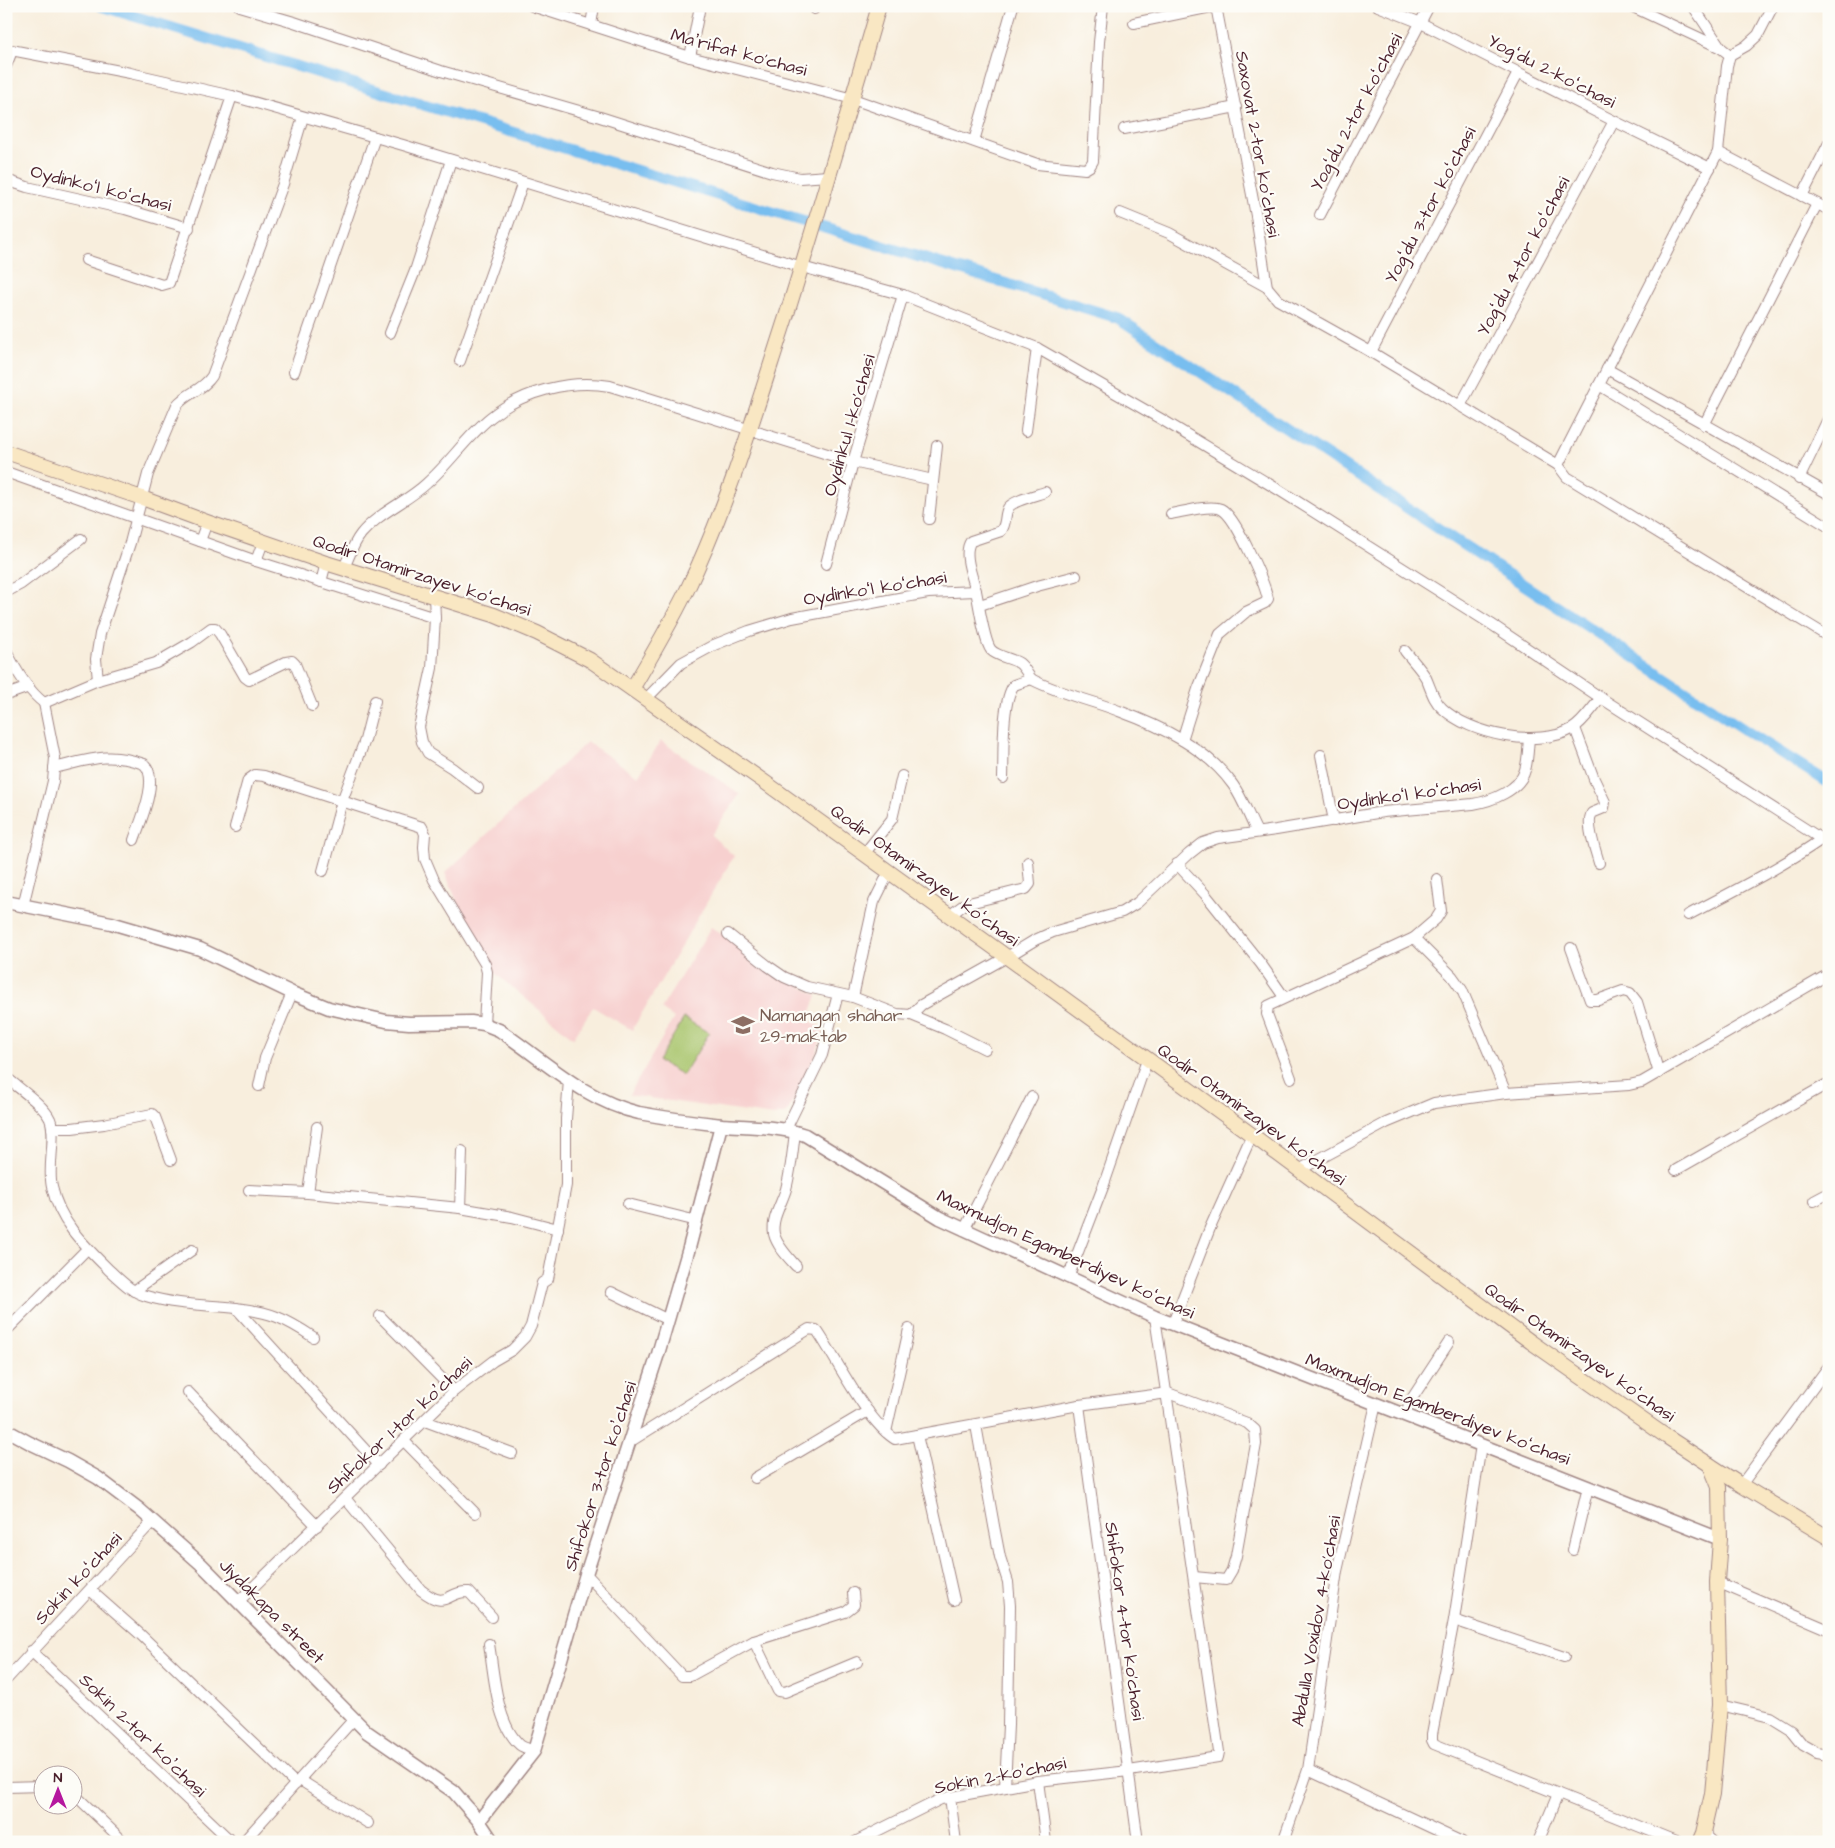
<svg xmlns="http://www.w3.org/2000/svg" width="1835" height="1848" viewBox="0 0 1835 1848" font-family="'Architects Daughter',sans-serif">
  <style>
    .built { fill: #f7d0cf }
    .green { fill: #a7c46b; stroke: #78724b }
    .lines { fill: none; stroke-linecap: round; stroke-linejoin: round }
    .canal { stroke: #78beef; stroke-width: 11 }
    .minor-casing { stroke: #a18684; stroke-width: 12 }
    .tertiary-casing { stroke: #a18684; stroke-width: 15 }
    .secondary-casing { stroke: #a18684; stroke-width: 16 }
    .minor { stroke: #fff; stroke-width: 10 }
    .tertiary { stroke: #fff; stroke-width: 12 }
    .secondary { stroke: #f9e7c3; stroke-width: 14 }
    .labels { text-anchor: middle; stroke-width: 4.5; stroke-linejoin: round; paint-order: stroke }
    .street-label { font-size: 18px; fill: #4a1f2b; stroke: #fdfcf7 }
    .education-label { font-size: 18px; fill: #785e54; stroke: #fdfcf7; text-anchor: start }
  </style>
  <rect width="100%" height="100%" fill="#fdfcf7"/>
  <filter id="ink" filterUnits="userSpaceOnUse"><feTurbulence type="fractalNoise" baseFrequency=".02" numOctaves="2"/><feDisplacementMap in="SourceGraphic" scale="10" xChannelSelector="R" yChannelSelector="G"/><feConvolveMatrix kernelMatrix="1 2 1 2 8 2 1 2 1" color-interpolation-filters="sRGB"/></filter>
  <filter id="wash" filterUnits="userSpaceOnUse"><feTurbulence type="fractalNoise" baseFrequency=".0096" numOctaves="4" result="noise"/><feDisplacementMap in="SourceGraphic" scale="20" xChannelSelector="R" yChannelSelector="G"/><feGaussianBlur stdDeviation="1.12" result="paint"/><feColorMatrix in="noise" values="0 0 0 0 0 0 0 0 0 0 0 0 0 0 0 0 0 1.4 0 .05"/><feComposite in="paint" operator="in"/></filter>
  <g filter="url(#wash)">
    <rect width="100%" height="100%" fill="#f8eedd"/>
    <g class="built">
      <path d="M 661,741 L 740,794 L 711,835 L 734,856 L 632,1030 L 593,1007 L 573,1038 L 496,974 L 459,906 L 445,873 L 587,742 L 638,776 Z"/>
      <path d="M 711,927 L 784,977 L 817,995 L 808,1020 L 824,1029 L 815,1057 L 787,1113 L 774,1116 L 629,1095 L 674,1018 L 661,1009 Z"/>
    </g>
    <path class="green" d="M 684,1018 L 709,1033 L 683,1075 L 658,1061 Z"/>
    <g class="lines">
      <path class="canal" d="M 101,6 L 1118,318 L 1751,734 L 1829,783"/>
    </g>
  </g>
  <g filter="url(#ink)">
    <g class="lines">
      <defs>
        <g id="minor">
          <path d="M 239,6 L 294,22 L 441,71 L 600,117 L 772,172 L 800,178 L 828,176"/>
          <path d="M 532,6 L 690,57 L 853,99 L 1037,164 L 1085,169 L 1090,166 L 1093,161 L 1099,42 L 1103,6"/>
          <path d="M 1378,6 L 1421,23 L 1614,121 L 1710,168"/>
          <path d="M 1631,6 L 1721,48 L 1730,55"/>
          <path d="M 1693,6 L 1721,48"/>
          <path d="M 814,9 L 814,6"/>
          <path d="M 1134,23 L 1216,6 L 1256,216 L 1267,287"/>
          <path d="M 591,25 L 594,6"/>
          <path d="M 6,49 L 130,73 L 232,96 L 403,145 L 802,267 L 903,295 L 1037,348 L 1161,419 L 1279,490 L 1491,624 L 1601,698 L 1829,844"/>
          <path d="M 690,57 L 700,6"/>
          <path d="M 6,66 L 12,51"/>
          <path d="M 1124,129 L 1236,107"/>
          <path d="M 974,141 L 1013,6"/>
          <path d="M 1718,152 L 1829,210"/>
          <path d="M 6,180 L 27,187 L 125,209 L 189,228"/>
          <path d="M 1802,196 L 1829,143"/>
          <path d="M 1120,213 L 1169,233 L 1267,287 L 1278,300 L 1371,352 L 1558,465 L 1567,477 L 1829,637"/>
          <path d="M 1320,215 L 1429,6"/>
          <path d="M 86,260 L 162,285 L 169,283 L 232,96"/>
          <path d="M 390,333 L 415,271 L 451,160"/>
          <path d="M 1371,352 L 1518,73"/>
          <path d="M 460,361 L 523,182"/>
          <path d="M 1607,369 L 1829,494"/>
          <path d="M 294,372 L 375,137"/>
          <path d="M 1599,385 L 1829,527"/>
          <path d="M 1460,406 L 1614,121"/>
          <path d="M 1704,425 L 1817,204"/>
          <path d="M 1026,431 L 1037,348"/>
          <path d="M 1558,465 L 1718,152 L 1727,66 L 1730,55 L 1746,46 L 1758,35 L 1773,6"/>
          <path d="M 6,472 L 256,561 L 435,618"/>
          <path d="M 1799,479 L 1829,417"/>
          <path d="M 1171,514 C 1183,512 1210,504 1221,509 C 1236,516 1264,582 1268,599 L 1265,603 L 1246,612 L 1220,634 L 1198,689 L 1182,740"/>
          <path d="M 929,519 L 937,446"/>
          <path d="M 200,541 L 207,522"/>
          <path d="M 256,561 L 263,542"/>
          <path d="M 826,564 L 853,462 L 903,295"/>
          <path d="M 344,568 C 349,557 353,544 361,534 C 379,512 407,502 427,483 C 450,463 467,436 491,417 C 523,391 570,379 610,386 L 853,462 L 933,480"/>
          <path d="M 321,582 L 326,563"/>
          <path d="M 976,591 C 973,578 962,553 971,541 L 1001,531 C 1007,523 1004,516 1008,508 C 1012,501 1037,495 1045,492"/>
          <path d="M 6,592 L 21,584 L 81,539"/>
          <path d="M 434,596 L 435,618 L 432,668 L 419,727 L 422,742 L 428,753 L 452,768 L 478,788"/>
          <path d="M 980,605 L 1037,586 L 1076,576"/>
          <path d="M 6,650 C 15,669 27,690 44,703"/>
          <path d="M 1405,651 C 1412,660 1421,669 1426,678 C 1431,689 1433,700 1442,708 C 1470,735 1538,748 1572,729 C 1583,723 1592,708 1601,698"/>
          <path d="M 98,680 L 96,659 L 100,634 L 130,543 L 148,474 L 177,405 C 187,393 203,390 212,376 L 283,184 L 303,117"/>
          <path d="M 6,695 L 29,687"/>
          <path d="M 646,699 L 681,663 L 714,645 L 749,631 L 792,618 L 899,598 L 928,593 L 976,591 C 979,604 984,641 991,650 C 998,657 1011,658 1019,663 C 1025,667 1028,677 1033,680 C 1060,694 1091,700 1119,711 C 1160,726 1207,748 1233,785 C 1243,799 1249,817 1257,832"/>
          <path d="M 44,703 L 98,680 L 156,663 L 192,642 L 211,628 L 215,628 L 220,634 L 245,677 L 249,680 L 286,662 L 292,661 L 295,664 L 312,706"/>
          <path d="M 1575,728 L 1594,779 L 1605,802 L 1604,808 L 1592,813 C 1585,824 1596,851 1599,863"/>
          <path d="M 1321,755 L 1334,821"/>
          <path d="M 54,768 C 89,760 108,751 144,764 C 160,779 140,822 134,840"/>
          <path d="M 1003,778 C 1004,756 1001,702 1014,685 L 1031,679"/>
          <path d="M 235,827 L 248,780 L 255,775 L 264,776 L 422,827 L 425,834 L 424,847 L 425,859 L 434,880 L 485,964 L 487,972 L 484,1024"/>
          <path d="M 864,854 L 892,819 L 902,776"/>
          <path d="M 1177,864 L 1205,894 L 1261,964 L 1284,997"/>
          <path d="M 323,871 L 342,801 L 365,740 L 375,701"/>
          <path d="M 23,906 L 53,781 L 55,758 L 44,703"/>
          <path d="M 1688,915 C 1734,891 1780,868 1822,839"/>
          <path d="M 949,916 L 965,904 L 1026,889 L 1030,884 L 1028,862"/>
          <path d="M 728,934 L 768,966 L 784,977 L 807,987 L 853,997 L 897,1014 L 911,1015 L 945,1029 L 985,1049"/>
          <path d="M 1414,938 L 1452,976 L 1462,990 L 1506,1093"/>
          <path d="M 1571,948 L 1590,1000 L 1598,1000 L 1623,991 L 1630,993 L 1637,1002 L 1659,1073"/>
          <path d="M 853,997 L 874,902 L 889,872"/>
          <path d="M 911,1015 L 921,1005 L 1007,957 L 1035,940 L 1053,932 L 1122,912 L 1137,903 L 1189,854 L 1203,843 L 1218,838 L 1276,830 L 1383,812 L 1473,804 C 1492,801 1520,790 1525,770 C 1528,760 1528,748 1529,738"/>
          <path d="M 6,1077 C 19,1089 43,1104 50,1119 C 57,1136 47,1167 52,1187 C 60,1223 84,1245 109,1270 C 120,1280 131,1292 146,1296 C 175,1305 207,1305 236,1308 L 379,1465"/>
          <path d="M 1291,1078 L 1267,1014 L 1268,1006 L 1414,938 L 1436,919 L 1441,911 L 1437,879"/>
          <path d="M 259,1086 L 265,1058 L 292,993"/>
          <path d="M 52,1128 L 72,1128 L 104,1124 L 152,1114 L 155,1117 L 171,1160"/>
          <path d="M 786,1129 L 822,1055 L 838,994"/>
          <path d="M 795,1131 C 793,1151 791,1170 786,1189 C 782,1203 771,1219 774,1234 C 777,1246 788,1257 796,1266"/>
          <path d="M 1299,1170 L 1386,1123 L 1434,1103 L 1506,1093 L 1629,1085 L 1642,1082 L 1829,974"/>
          <path d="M 1676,1170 L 1829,1083"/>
          <path d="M 249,1190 L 308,1193 L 460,1208 L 512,1217 L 558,1229"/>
          <path d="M 308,1193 L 317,1127"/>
          <path d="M 1814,1201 L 1829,1193"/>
          <path d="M 628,1204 L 697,1221"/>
          <path d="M 460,1208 L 462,1151"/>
          <path d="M 964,1230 L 1032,1097"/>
          <path d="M 1068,1278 L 1103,1187 L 1147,1060"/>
          <path d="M 134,1291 L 192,1250"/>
          <path d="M 611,1292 L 668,1320"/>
          <path d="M 236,1308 C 270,1312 285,1318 313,1337"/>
          <path d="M 380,1316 L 454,1391"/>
          <path d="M 1173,1323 L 1210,1228 L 1252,1135"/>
          <path d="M 6,1331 L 87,1249"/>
          <path d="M 188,1392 L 317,1526"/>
          <path d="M 1079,1405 L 1138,1842"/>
          <path d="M 1405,1415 L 1411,1400 L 1449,1342"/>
          <path d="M 425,1421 L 512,1453"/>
          <path d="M 976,1425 L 994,1526 L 1000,1557 L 1008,1582 L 1010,1606 L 1008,1725 L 1005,1787"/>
          <path d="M 886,1432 L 909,1329"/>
          <path d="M 917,1435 L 954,1600"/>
          <path d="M 404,1441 L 475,1513"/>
          <path d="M 628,1443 L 809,1329 L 816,1330 L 818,1332 C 837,1360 867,1422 895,1439 L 1079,1405 L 1168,1393 L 1247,1423 L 1255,1430 L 1256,1444 L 1236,1556 L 1232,1570 L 1226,1580 L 1194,1577"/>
          <path d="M 1481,1445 L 1454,1620 L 1432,1734 L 1432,1740 L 1434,1744 L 1678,1842"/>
          <path d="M 755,1478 L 868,1411"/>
          <path d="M 1741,1485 L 1829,1366"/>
          <path d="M 345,1498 L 421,1590 C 449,1612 446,1590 469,1592 L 492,1617"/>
          <path d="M 1573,1550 L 1588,1487"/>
          <path d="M 586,1574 L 682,1676 L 690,1676 L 754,1641 L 845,1612 L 854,1605 L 853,1593"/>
          <path d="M 1717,1582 L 1829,1630"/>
          <path d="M 90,1590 L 141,1635 L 296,1784"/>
          <path d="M 238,1602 L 454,1391 L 493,1361 L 512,1350 L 525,1337 L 531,1326 L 542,1283 L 548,1279 L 566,1185 L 566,1119 L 569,1080"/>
          <path d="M 1454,1620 L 1564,1657"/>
          <path d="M 754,1641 L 778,1691 L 785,1692 L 857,1662"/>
          <path d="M 489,1644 C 494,1673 496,1724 520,1745 C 524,1748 530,1749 534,1751"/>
          <path d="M 31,1651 L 232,1842"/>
          <path d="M 6,1680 L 153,1521"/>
          <path d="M 1720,1705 L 1770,1717 L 1791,1730 L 1803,1745 L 1817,1753 L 1829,1755"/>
          <path d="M 1308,1770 L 1462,1842"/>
          <path d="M 300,1780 L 368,1823"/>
          <path d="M 1038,1781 L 1046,1842"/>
          <path d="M 6,1787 L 42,1786"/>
          <path d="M 72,1792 L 124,1842"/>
          <path d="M 950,1797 L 956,1842"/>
          <path d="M 1703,1833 L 1713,1842"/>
          <path d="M 243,1842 L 354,1719"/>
          <path d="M 855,1842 L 941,1799 L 1038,1781 L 1129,1771 L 1218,1757 L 1219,1752 L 1155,1317"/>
          <path d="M 1283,1842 L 1308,1770 L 1337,1571 L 1376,1404"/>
          <path d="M 1538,1842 L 1558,1794"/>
        </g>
        <g id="tertiary">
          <path d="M 6,902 L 111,923 L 200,949 L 292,993 L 329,1008 L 386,1021 L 409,1023 L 471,1022 L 484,1024 L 499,1030 C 544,1060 585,1101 639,1113 C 666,1118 695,1122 722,1125 C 750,1127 778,1126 805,1135 L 940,1218 L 1155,1317 L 1720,1539"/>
          <path d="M 6,1430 L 30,1443 L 68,1461 L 98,1478 L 139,1509 L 201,1564 L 367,1732 L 454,1792 L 479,1821 L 493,1842"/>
          <path d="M 479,1821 L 534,1751 L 586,1574 L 658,1354 L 689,1248 L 721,1125"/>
        </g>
        <g id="secondary">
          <path d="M 6,452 L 142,498 L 207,522 L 326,563 L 494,615 L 537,633 L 590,660 L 766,783 L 1007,957 L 1252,1135 L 1531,1342 L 1667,1437 L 1741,1485 L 1829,1538"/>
          <path d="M 632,689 C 651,657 670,624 687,590 C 729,503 756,409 786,317 C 818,214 849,110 879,6"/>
          <path d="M 1699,1842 L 1703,1833 L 1712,1794 L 1720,1705 L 1717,1582 L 1720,1539 L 1719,1487 L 1710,1465"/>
        </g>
      </defs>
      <use href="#minor" class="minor-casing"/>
      <use href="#tertiary" class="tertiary-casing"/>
      <use href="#secondary" class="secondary-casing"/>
      <use href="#minor" class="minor"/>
      <use href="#tertiary" class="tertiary"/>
      <use href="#secondary" class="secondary"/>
    </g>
  </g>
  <defs>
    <symbol id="school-bare" viewBox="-9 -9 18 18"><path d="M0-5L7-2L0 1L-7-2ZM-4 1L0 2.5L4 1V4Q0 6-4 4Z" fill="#8d6e63" stroke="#fdfcf7" stroke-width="2.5" paint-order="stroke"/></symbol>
  </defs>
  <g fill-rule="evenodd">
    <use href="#school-bare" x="727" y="1009" width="32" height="32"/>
  </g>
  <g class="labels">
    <g class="street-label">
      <text transform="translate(739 52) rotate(15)" y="6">Maʼrifat ko'chasi</text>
      <text transform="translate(1552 71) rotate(27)" y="6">Yogʻdu 2-koʻchasi</text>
      <text transform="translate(1356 112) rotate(-62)" y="6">Yogʻdu 2-tor koʻchasi</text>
      <text transform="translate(1258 144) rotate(80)" y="6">Saxovat 2-tor koʻchasi</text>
      <text transform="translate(101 188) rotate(14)" y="6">Oydinkoʻl koʻchasi</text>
      <text transform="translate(1430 205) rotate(-62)" y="6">Yogʻdu 3-tor koʻchasi</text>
      <text transform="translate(1523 256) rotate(-62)" y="6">Yogʻdu 4-tor koʻchasi</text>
      <text transform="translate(849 425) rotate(-74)" y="6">Oydinkul 1-ko'chasi</text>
      <text transform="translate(422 575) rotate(18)" y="6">Qodir Otamirzayev koʻchasi</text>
      <text transform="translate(875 588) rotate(-9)" y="6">Oydinkoʻl koʻchasi</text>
      <text transform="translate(1409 794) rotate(-8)" y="6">Oydinkoʻl koʻchasi</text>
      <text transform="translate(925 875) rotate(36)" y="6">Qodir Otamirzayev koʻchasi</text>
      <text transform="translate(1252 1114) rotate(36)" y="6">Qodir Otamirzayev koʻchasi</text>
      <text transform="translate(1066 1254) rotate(25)" y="6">Maxmudjon Egamberdiyev koʻchasi</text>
      <text transform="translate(1580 1352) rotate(35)" y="6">Qodir Otamirzayev koʻchasi</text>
      <text transform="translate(1438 1409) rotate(21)" y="6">Maxmudjon Egamberdiyev koʻchasi</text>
      <text transform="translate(399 1425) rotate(-43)" y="6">Shifokor 1-tor koʼchasi</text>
      <text transform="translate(600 1476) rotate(-72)" y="6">Shifokor 3-tor koʼchasi</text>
      <text transform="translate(78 1578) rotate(-47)" y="6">Sokin koʻchasi</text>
      <text transform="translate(272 1611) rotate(45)" y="6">Jiydakapa street</text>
      <text transform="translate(1125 1621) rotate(82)" y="6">Shifokor 4-tor ko'chasi</text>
      <text transform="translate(1316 1621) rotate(-80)" y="6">Abdulla Voxidov 4-ko'chasi</text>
      <text transform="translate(143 1735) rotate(44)" y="6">Sokin 2-tor koʼchasi</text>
      <text transform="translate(1000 1775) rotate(-11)" y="6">Sokin 2-koʼchasi</text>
    </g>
    <g class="education-label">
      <text x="760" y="1021">Namangan shahar<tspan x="760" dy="21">29-maktab</tspan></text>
    </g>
  </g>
  <rect width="1835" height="1848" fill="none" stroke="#fdfcf7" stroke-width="25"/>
  <g transform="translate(58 1790)"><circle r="24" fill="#fdfcf7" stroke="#b5a4a5"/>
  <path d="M0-4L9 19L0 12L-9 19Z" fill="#b5179e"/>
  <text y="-8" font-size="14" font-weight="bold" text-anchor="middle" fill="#4a1f2b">N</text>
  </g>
</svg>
